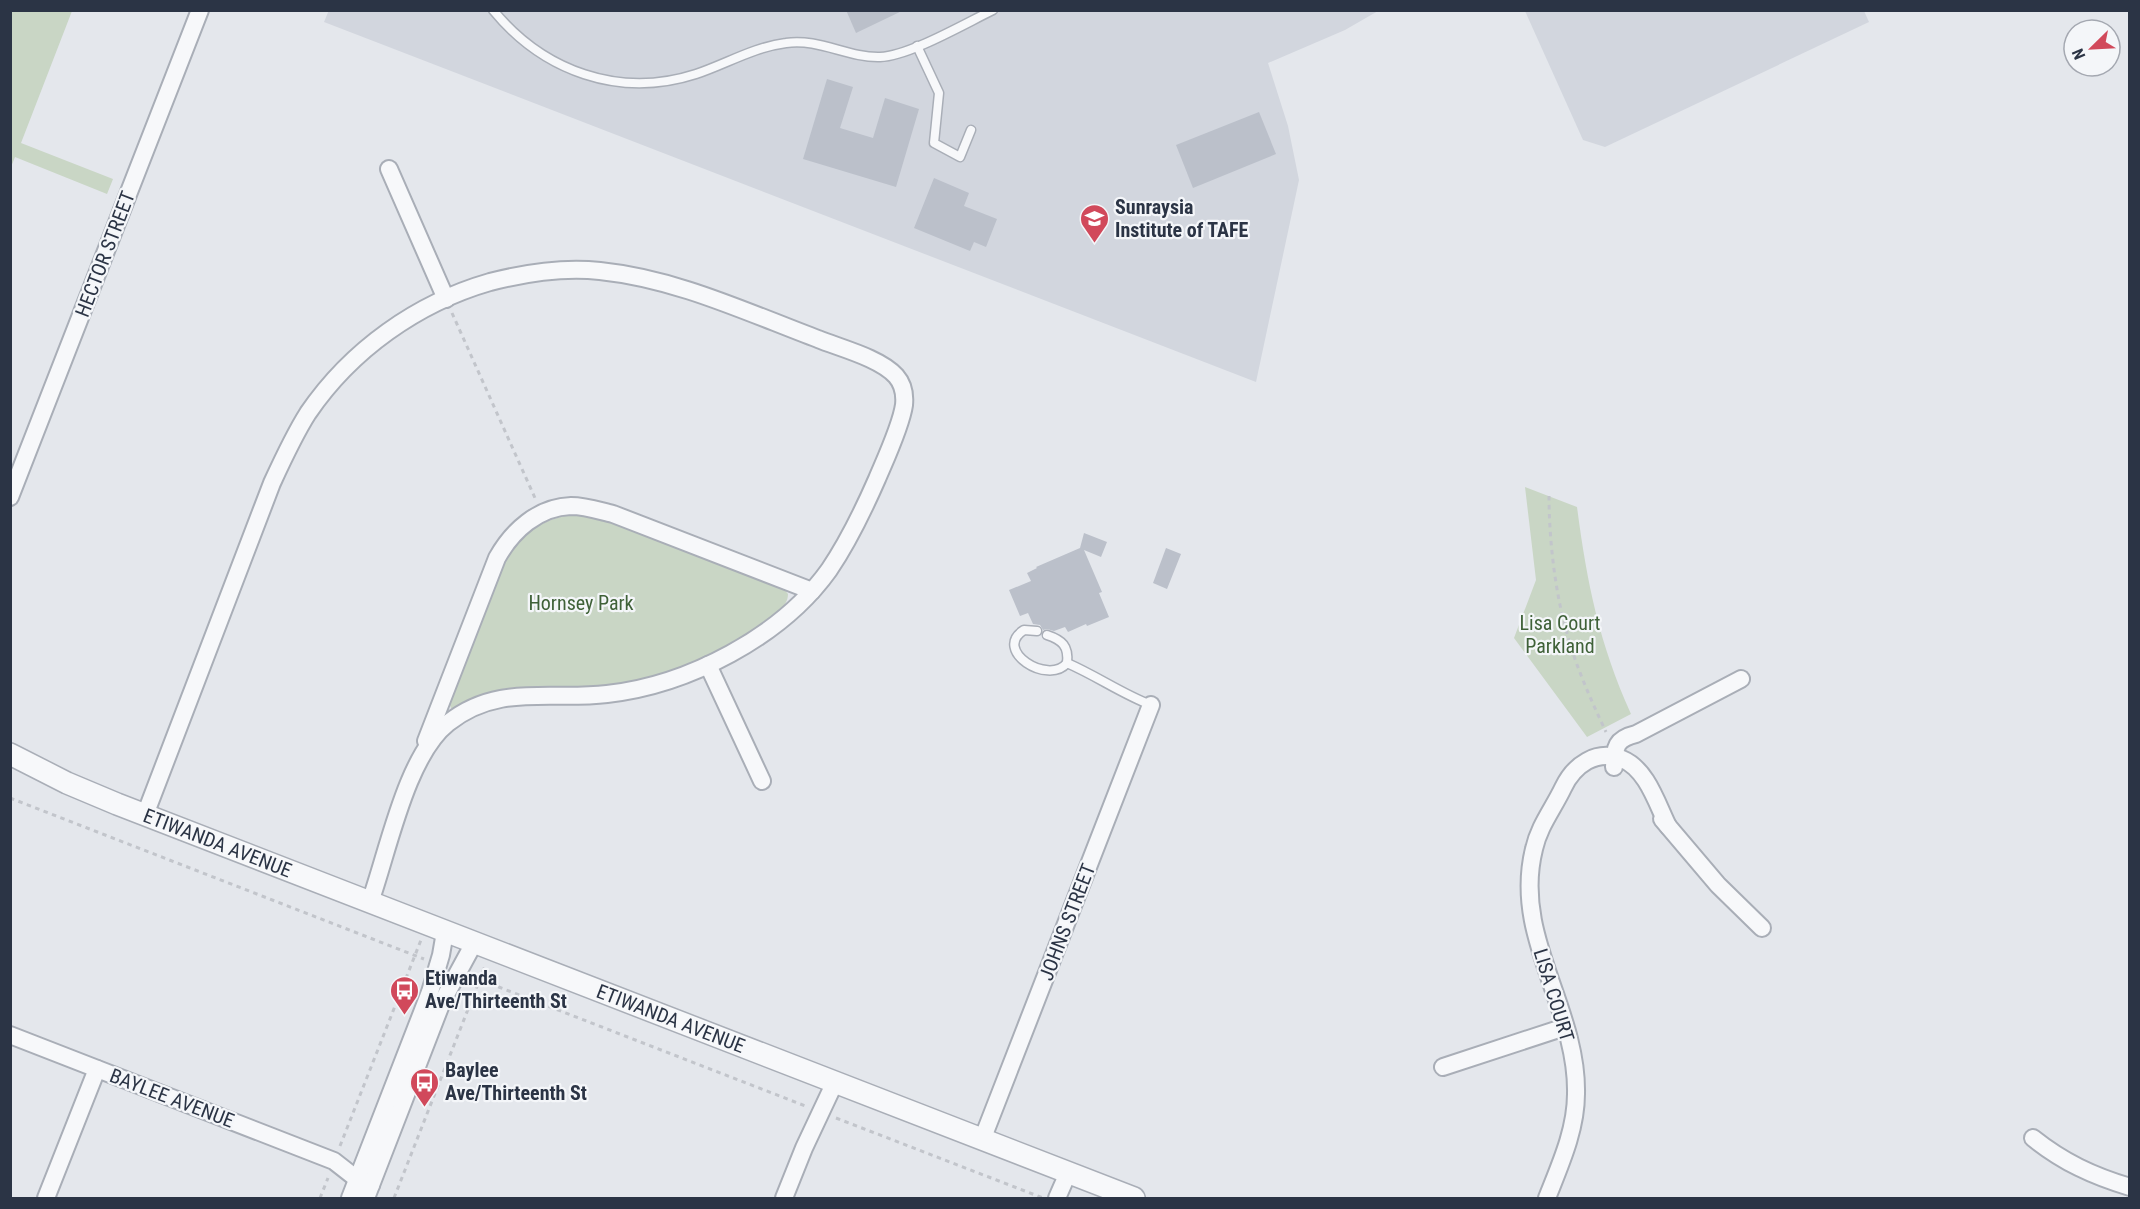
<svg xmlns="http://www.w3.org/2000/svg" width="2140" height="1209" viewBox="0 0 2140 1209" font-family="'Roboto Condensed',sans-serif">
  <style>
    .built { fill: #d2d6de }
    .green { fill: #c9d6c5 }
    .building { fill: #bbc0ca }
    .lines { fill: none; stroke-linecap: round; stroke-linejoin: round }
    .service-casing { stroke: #a9aeb7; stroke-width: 11 }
    .minor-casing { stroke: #a9aeb7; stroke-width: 20 }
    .tertiary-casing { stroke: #a9aeb7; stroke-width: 24 }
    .path { stroke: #c2c5cb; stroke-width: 3; stroke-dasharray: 4.5 4.5; stroke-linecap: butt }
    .service { stroke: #f7f8fa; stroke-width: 8 }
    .minor { stroke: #f7f8fa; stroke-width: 16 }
    .tertiary { stroke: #f7f8fa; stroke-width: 21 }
    .labels { text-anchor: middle; stroke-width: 4.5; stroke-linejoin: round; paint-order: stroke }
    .poi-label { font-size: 20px; font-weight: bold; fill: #2b3445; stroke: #f4f6f9; text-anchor: start }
    .street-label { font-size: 20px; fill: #2b3445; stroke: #f4f6f9 }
    .park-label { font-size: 20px; fill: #3f6138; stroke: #f4f6f9 }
  </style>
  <rect width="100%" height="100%" fill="#e4e7ec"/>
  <g class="built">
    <path d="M 329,10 L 1378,11 L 1345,30 L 1268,63 L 1288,126 L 1299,180 L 1256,382 L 324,22 Z"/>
    <path d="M 1864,11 L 1869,22 L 1605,147 L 1583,140 L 1525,11 Z"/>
  </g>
  <g class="green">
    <path d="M 11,10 L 72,11 L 21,143 L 113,179 L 107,194 L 15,157 L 11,167 Z"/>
    <path d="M 1525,487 L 1577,507 C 1587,583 1599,643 1631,714 L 1587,737 L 1514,638 L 1536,580 Z"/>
    <path d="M 569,515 L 583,515 L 601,519 L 783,588 L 788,594 C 788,608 772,616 762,624 C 715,663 649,684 589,689 C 559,691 527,683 498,690 C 483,694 469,702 456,709 L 451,708 L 449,703 L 504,563 C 520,536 538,521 569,515 Z"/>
  </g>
  <g class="building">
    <path d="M 846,10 L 904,10 L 856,33 Z"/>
    <path d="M 827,79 L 853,87 L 840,128 L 873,138 L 885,98 L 919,109 L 896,187 L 803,159 Z"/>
    <path d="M 1259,112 L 1276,154 L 1193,188 L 1176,145 Z"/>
    <path d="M 934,178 L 969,193 L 964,206 L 997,219 L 986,247 L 974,242 L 970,251 L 914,228 Z"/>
    <path d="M 1084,533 L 1107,542 L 1101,557 L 1084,550 L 1102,592 L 1099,593 L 1109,617 L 1087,626 L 1086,624 L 1068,632 L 1065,627 L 1054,631 L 1047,629 L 1043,630 L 1040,625 L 1033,624 L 1028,613 L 1020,616 L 1009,590 L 1031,581 L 1027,573 L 1037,568 L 1036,567 L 1080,548 Z"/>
    <path d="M 1166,548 L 1181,554 L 1167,589 L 1153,583 Z"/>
  </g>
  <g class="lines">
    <defs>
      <g id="service">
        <path d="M 493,10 C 543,71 619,99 696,74 C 726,64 754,47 786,43 C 819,38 848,58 880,57 C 909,56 964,24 993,10"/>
        <path d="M 917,46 L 939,93 L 934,143 L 960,157 L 971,130"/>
        <path d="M 1037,631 L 1024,630 C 992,650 1048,686 1067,663 C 1097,676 1122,694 1151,705"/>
        <path d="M 1047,635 C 1062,640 1069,646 1067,663"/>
      </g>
      <g id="minor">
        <path d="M 389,169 L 446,299"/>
        <path d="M 10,497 L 200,10"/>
        <path d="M 708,665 L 762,781"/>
        <path d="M 426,741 L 497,558 C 512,531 538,507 571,506 C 586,506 600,511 613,514 L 812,591"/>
        <path d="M 1614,767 C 1615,747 1615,739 1636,734 L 1741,679"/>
        <path d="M 145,815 L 272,483 C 283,459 294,435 308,413 C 351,350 417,303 490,282 C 525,273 564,267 600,271 C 677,279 746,312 818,339 C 840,348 880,358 896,376 C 903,384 905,395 904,405 C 901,426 885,460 877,479 C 863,511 848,542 829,570 C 781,637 688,685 607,694 C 550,701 498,683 448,723 C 406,756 388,852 370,902"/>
        <path d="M 1662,819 L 1718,885 L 1762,928"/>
        <path d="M 10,1035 L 334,1161 L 357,1179 L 371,1185"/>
        <path d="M 1443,1067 L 1565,1027"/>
        <path d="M 2033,1138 C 2063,1162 2093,1176 2130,1187"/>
        <path d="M 982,1140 L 1151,705"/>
        <path d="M 46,1198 L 97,1069"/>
        <path d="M 350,1198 L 430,992 L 441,955 L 445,932"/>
        <path d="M 366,1198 L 442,1002 L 474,943"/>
        <path d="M 784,1198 L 804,1148 L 835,1082"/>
        <path d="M 1057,1198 L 1068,1173"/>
        <path d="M 1547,1198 C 1560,1165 1576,1130 1576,1094 C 1578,1008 1512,937 1534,849 C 1539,826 1553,809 1563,788 C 1574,765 1596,749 1622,759 C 1647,769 1657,804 1668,826"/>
      </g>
      <g id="tertiary">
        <path id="s1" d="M 10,754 L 67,783 L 117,804 L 1134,1198"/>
      </g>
    </defs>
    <use href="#service" class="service-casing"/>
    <use href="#minor" class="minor-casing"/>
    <use href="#tertiary" class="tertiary-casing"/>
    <g class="path">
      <path d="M 452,313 L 535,498"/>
      <path d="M 1549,496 C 1549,538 1555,593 1567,633 C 1576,667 1591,700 1606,732"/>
      <path d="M 10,798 L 424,959"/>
      <path d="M 473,977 L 808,1107"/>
      <path d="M 836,1118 L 1043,1198"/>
      <path d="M 340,1146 L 421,940"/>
      <path d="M 320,1198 L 328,1178"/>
      <path d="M 394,1198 L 485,966"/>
    </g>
    <use href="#service" class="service"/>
    <use href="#minor" class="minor"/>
    <use href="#tertiary" class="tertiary"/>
  </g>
  <defs>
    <symbol id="university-pin" viewBox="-11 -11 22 30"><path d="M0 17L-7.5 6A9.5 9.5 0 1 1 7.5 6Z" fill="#d1495b" stroke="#f4f6f9"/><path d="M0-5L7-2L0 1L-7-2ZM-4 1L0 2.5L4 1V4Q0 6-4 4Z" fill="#fff"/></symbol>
    <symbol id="bus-pin" viewBox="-11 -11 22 30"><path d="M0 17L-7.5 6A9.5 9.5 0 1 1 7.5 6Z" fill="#d1495b" stroke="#f4f6f9"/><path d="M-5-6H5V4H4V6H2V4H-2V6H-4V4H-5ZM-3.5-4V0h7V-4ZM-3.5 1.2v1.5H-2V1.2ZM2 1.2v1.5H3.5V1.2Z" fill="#fff"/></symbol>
  </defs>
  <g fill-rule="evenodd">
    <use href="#university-pin" x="1078" y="202" width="33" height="45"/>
    <use href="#bus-pin" x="388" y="974" width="33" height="45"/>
    <use href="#bus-pin" x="408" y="1066" width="33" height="45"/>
  </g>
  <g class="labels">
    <g class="poi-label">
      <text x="1115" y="214">Sunraysia<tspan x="1115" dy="23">Institute of TAFE</tspan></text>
      <text x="425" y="985">Etiwanda<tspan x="425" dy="23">Ave/Thirteenth St</tspan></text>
      <text x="445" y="1077">Baylee<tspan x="445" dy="23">Ave/Thirteenth St</tspan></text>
    </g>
    <g class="street-label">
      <text transform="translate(105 254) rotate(-69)" y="7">HECTOR STREET</text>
      <text dy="7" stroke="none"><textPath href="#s1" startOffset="226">ETIWANDA AVENUE</textPath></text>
      <text transform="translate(1067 922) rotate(-69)" y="7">JOHNS STREET</text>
      <text transform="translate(1554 995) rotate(73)" y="7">LISA COURT</text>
      <text dy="7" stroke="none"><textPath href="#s1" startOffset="712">ETIWANDA AVENUE</textPath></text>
      <text transform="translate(172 1098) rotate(21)" y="7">BAYLEE AVENUE</text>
    </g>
    <g class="park-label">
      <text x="581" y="610">Hornsey Park</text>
      <text x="1560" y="630">Lisa Court<tspan x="1560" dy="23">Parkland</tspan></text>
    </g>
  </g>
  <rect width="2140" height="1209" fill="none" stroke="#2b3445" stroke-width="24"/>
  <g transform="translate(2092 48) rotate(246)"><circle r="28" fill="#f4f6f9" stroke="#a4a8b1" stroke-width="1.5"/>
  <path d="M0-4.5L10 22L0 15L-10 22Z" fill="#d1495b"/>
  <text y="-9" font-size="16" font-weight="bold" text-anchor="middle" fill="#2b3445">N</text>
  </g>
</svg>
